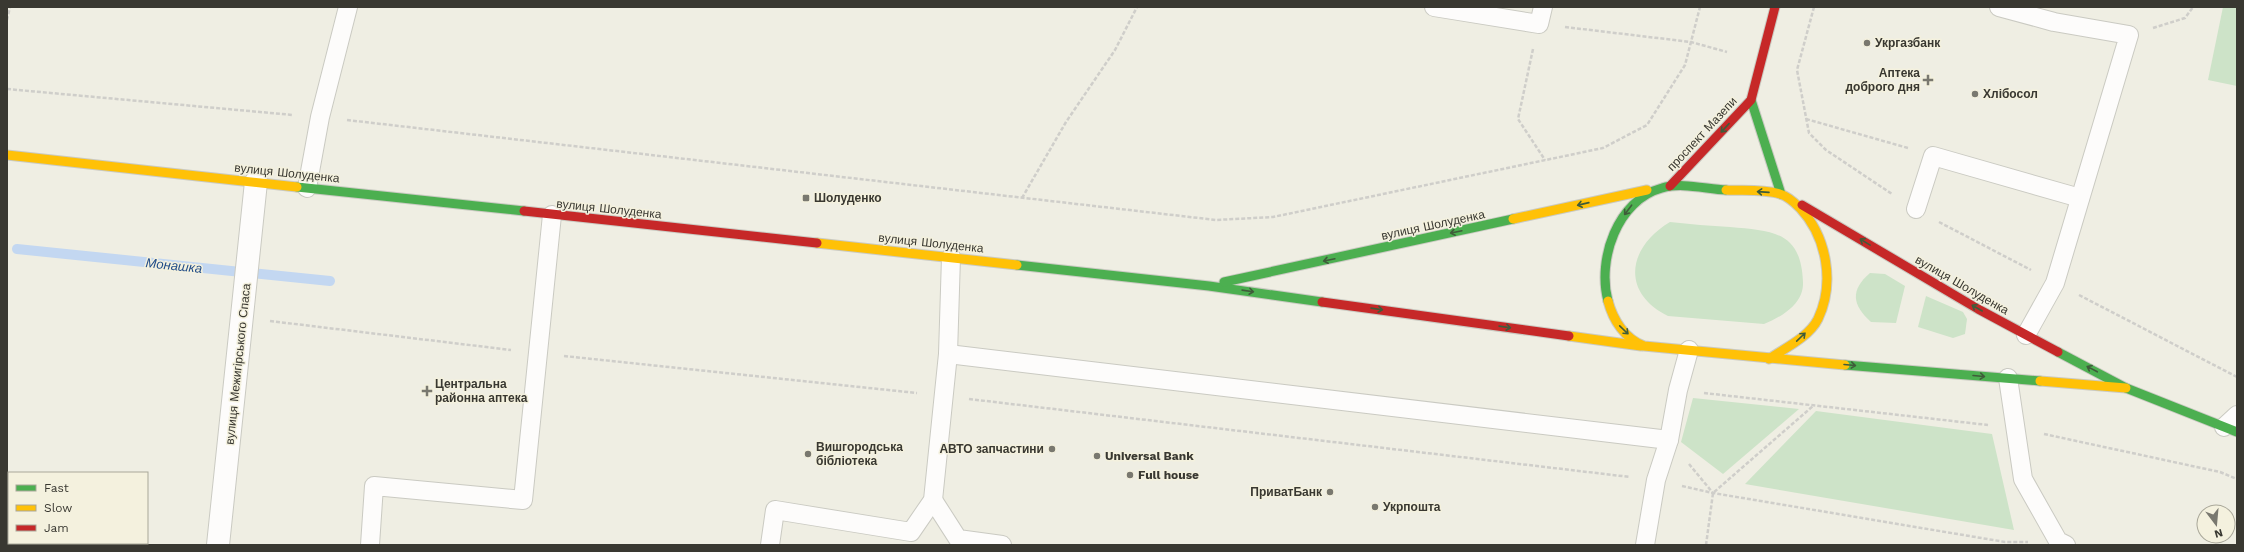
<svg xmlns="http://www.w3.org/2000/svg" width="2244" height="552" viewBox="0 0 2244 552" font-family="'Work Sans',sans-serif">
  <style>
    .green { fill: #cde3c8 }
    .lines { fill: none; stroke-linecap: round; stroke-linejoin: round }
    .stream { stroke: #c3d7f1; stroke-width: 10 }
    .lane-casing { stroke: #cacac2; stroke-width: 20 }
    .street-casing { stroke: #cacac2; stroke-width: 24 }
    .fast-casing { stroke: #cacac2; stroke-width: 11 }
    .slow-casing { stroke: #cacac2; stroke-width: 11 }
    .jam-casing { stroke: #cacac2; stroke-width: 11 }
    .path { stroke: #cfceca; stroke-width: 2.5; stroke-dasharray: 4 2; stroke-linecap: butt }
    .lane { stroke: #fdfcfb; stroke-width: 18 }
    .street { stroke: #fdfcfb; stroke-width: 22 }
    .fast { stroke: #4caf50; stroke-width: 9 }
    .slow { stroke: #ffc107; stroke-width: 9 }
    .jam { stroke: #c62828; stroke-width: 9 }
    .oneway { stroke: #3f5c3a }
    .poi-dot { fill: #79786f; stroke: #f4f1de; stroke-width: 1.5 }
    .labels { text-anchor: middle; stroke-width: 3; stroke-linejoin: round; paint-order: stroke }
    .poi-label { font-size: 12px; font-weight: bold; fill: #393831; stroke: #f4f1de; text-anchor: start }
    .street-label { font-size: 12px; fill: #393831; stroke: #f4f1de }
    .water-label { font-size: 13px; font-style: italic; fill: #1f4b88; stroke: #f4f1de }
  </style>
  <rect width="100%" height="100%" fill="#efeee3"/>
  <g class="green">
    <path d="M 2223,7 L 2237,7 L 2237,86 L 2208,80 Z"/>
    <path d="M 1670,222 C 1690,224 1710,226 1730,227 C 1773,231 1801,231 1803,282 C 1804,304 1781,317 1764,324 L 1668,316 C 1620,292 1628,247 1670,222 Z"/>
    <path d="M 1870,273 L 1885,274 L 1905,286 L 1896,323 L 1871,322 C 1852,305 1850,290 1870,273 Z"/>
    <path d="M 1926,296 L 1963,312 L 1967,319 L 1965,334 L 1953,338 L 1918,327 Z"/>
    <path d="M 1693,398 L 1799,409 L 1723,474 L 1681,442 Z"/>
    <path d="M 1816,411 L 1992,434 L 2014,530 L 1745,484 Z"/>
  </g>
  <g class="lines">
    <path class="stream" d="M 17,249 L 330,281"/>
    <defs>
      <g id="lane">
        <path d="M 1434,7 L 1539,24 L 1543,7"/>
        <path d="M 1999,7 L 2054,22 L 2129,35 L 2055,283 L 2026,335"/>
        <path d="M 307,188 L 320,117 L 348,7"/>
        <path d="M 1916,209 L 1933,156 L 2080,198"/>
        <path d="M 948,354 L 1669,440"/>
        <path d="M 2008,378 L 2023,479 L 2058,541 L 2066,545"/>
        <path d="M 2224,427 L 2237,415"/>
        <path d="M 933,500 L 958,539 L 1002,545"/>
        <path d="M 370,545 L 374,486 L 523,500 L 552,215"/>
        <path d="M 770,545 L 775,510 L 911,532 L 933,500 L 948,354 L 951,257"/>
        <path d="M 1645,545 L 1656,480 L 1669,440 L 1678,390 L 1689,350"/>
      </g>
      <path id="street" d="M 218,545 L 256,182"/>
      <g id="fast">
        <path d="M 1751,100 L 1781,194"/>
        <path d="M 297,187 L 524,211"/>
        <path d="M 1017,265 L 1209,286 L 1322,302"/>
        <path d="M 1224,282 L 1513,219"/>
        <path d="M 1608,301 C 1597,260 1617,200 1662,188 C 1681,182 1706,189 1726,190"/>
        <path d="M 2058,352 L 2126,388 L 2237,432"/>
        <path d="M 1845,365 L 2040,381"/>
      </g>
      <g id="slow">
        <path d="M 7,155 L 297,187"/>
        <path d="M 1726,190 C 1743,191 1764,189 1780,194 C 1787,196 1795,203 1800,208 C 1827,237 1835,283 1818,319 C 1809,337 1785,348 1769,359"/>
        <path d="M 1513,219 L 1647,190"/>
        <path d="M 817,243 L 1017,265"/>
        <path d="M 1608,301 C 1613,320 1625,339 1644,346 L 1845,365"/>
        <path d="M 1569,336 L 1641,346"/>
        <path d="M 2040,381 L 2126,388"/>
      </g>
      <g id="jam">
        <path d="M 1670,186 L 1751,100 L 1775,7"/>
        <path d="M 1802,205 L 1978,309 L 2058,352"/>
        <path d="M 524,211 L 817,243"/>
        <path d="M 1322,302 L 1569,336"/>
      </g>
    </defs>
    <use href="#lane" class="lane-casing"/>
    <use href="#street" class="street-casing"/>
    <use href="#fast" class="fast-casing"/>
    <use href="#slow" class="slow-casing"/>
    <use href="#jam" class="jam-casing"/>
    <g class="path">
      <path d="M 1814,7 L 1797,70 L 1809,133 L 1826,150 L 1892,194"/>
      <path d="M 7,20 L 10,7"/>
      <path d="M 1565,27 L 1691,42 L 1727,52"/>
      <path d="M 2153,28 L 2185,18 L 2193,7"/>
      <path d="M 1533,49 L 1518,119 L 1545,160"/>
      <path d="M 7,89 L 293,115"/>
      <path d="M 1806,119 L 1908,148"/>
      <path d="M 347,120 L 1216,220 L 1273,217 L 1603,148 L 1647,125 L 1685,65 L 1700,7"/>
      <path d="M 1022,198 L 1066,122 L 1115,50 L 1137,7"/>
      <path d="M 1939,222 L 2031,270"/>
      <path d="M 2079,295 L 2237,377"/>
      <path d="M 270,321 L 511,350"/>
      <path d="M 564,356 L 917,393"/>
      <path d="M 1704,393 L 1988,425"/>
      <path d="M 969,399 L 1630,477"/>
      <path d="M 2044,434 L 2220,472 L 2237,479"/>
      <path d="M 1689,464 L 1713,493 L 2005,542 L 2028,542"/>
      <path d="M 1682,486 L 1713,493"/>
      <path d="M 1706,545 L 1713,493 L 1813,406"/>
    </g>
    <use href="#lane" class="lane"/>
    <use href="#street" class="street"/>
    <use href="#fast" class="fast"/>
    <use href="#slow" class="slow"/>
    <use href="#jam" class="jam"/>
  </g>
  <defs><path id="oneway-shaft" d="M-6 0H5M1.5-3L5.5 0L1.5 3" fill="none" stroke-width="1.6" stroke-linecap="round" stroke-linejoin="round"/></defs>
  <g class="oneway">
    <use href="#oneway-shaft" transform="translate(1725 128) rotate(133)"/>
    <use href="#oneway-shaft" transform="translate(1763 192) rotate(-176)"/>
    <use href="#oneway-shaft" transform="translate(1583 204) rotate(167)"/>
    <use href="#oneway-shaft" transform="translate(1628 210) rotate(127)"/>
    <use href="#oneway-shaft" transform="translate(1456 232) rotate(168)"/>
    <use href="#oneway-shaft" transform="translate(1865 242) rotate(-149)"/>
    <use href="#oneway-shaft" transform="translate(1329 260) rotate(168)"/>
    <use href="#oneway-shaft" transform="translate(1248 291) rotate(8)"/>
    <use href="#oneway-shaft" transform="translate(1977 308) rotate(-150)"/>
    <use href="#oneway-shaft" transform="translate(1377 309) rotate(8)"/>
    <use href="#oneway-shaft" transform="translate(1505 327) rotate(8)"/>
    <use href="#oneway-shaft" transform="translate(1624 330) rotate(44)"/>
    <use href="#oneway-shaft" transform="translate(1801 337) rotate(-44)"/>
    <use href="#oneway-shaft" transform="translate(1850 365) rotate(5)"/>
    <use href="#oneway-shaft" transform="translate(2092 369) rotate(-152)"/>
    <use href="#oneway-shaft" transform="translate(1979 376) rotate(5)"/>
  </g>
  <g class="poi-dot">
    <circle cx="1867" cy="43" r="4"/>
    <path d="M1926 74h4v4h4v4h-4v4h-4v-4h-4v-4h4z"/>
    <circle cx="1975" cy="94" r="4"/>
    <rect x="802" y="194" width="8" height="8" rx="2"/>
    <path d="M425 385h4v4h4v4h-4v4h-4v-4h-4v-4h4z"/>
    <circle cx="1052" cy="449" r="4"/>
    <circle cx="808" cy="454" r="4"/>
    <circle cx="1097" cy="456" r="4"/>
    <circle cx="1130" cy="475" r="4"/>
    <circle cx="1330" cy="492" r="4"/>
    <circle cx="1375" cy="507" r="4"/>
  </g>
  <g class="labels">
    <g class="poi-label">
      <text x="1875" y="47">Укргазбанк</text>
      <text x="1920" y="77" text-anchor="end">Аптека<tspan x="1920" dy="14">доброго дня</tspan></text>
      <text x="1983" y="98">Хлібосол</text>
      <text x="814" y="202">Шолуденко</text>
      <text x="435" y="388">Центральна<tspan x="435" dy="14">районна аптека</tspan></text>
      <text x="816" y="451">Вишгородська<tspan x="816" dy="14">бібліотека</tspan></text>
      <text x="1044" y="453" text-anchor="end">АВТО запчастини</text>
      <text x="1105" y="460">Universal Bank</text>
      <text x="1138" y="479">Full house</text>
      <text x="1322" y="496" text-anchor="end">ПриватБанк</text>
      <text x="1383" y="511">Укрпошта</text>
    </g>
    <g class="street-label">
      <text transform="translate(1702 134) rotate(-47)" y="4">проспект Мазепи</text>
      <text transform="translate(287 173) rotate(6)" y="4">вулиця Шолуденка</text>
      <text transform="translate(609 209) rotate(6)" y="4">вулиця Шолуденка</text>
      <text transform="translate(1433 225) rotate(-12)" y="4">вулиця Шолуденка</text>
      <text transform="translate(931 243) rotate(6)" y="4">вулиця Шолуденка</text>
      <text transform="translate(1962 285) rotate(30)" y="4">вулиця Шолуденка</text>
      <text transform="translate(238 364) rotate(-84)" y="4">вулиця Межигірського Спаса</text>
    </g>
    <g class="water-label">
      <text transform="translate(174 265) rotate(6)" y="5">Монашка</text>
    </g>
  </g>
  <rect width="2244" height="552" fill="none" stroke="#393831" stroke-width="16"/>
  <rect x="8" y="472" width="140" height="72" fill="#f4f1de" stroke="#a9a799"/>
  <rect x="16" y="485" width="20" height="6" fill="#4caf50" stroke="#a9a799"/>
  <text x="44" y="492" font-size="12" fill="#393831">Fast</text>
  <rect x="16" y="505" width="20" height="6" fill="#ffc107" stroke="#a9a799"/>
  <text x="44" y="512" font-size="12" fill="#393831">Slow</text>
  <rect x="16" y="525" width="20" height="6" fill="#c62828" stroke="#a9a799"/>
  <text x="44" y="532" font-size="12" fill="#393831">Jam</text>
  <g transform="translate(2216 524) rotate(164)"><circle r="19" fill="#f4f1de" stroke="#a9a799"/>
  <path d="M0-3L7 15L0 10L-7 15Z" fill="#79786f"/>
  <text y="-6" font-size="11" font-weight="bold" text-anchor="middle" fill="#393831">N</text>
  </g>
</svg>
